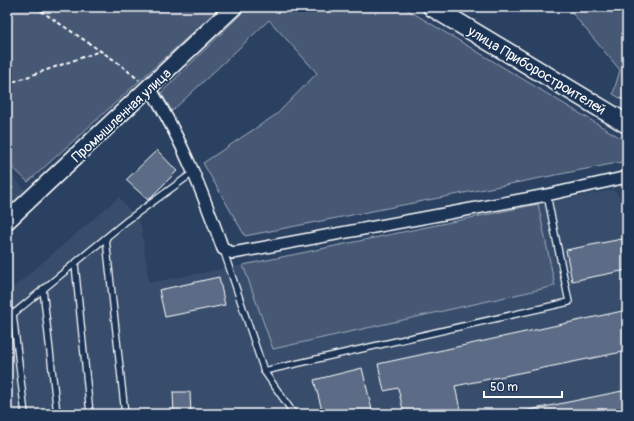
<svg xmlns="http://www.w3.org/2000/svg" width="634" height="421" viewBox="0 0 634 421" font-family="Pangolin,sans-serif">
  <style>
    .built { fill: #394e6c }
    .green { fill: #465975; stroke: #a2acba }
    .building { fill: #5b6c86; stroke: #fff }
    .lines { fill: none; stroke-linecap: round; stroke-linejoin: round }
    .lane-casing { stroke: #fff; stroke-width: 8 }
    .street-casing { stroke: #fff; stroke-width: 14 }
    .secondary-casing { stroke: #fff; stroke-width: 19 }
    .primary-casing { stroke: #fff; stroke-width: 21 }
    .path { stroke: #fff; stroke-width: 2; stroke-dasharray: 4 3; stroke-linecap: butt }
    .lane { stroke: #1d3557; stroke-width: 5.5 }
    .street { stroke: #1d3557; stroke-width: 11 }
    .secondary { stroke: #1d3557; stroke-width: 16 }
    .primary { stroke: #1d3557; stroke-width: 18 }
    .labels { text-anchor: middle; stroke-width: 3.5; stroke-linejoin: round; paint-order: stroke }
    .street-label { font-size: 14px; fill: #fff; stroke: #1d3557 }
  </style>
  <rect width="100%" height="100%" fill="#2a4161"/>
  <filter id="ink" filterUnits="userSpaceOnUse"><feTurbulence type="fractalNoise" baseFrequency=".025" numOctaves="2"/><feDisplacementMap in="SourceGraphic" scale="8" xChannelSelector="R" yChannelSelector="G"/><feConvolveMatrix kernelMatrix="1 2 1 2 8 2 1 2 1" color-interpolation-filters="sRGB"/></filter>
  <g filter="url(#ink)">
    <g class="built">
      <path d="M 7,170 L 27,192 L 7,210 Z"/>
      <path d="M 613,190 L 627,205 L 627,414 L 10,414 L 7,389 L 7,293 L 119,197 L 141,225 L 149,283 L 243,265 L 273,349 L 555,286 L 538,204 Z"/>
    </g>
    <g class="green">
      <path d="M 8,7 L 221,7 L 28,182 L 7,162 Z"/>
      <path d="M 248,7 L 403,7 L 624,140 L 624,153 L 622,162 L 245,236 L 203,163 L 277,114 L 317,73 L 269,20 L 172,111 L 161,93 Z"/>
      <path d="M 567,7 L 627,7 L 627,102 L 613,94 L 620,70 Z"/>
      <path d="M 538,204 L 555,286 L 273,349 L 243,265 Z"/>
    </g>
    <g class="building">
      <path d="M 157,150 L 177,171 L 148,200 L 126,180 Z"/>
      <path d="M 7,182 L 13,188 L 7,194 Z"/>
      <path d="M 627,238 L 627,270 L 572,281 L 566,250 Z"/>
      <path d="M 219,277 L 225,305 L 165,317 L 159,290 Z"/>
      <path d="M 627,310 L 627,351 L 455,386 L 461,414 L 404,414 L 398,388 L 384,391 L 378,364 Z"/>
      <path d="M 362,368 L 373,414 L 323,414 L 314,380 Z"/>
      <path d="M 627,390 L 627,414 L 510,414 Z"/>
      <path d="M 173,392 L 190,392 L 191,414 L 174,414 Z"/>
    </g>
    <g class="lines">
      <defs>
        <g id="lane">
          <path d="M 106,239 L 125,414"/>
          <path d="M 223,249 L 264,371 L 569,302 L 547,195"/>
          <path d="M 75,264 L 90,414"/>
          <path d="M 43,289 L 57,414"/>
          <path d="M 7,308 L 13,314 L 125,222 L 194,172"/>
          <path d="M 13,314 L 25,414"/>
          <path d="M 264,371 L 294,414"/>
        </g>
        <path id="street" d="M 150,88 C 183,142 202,191 223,249 L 233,253 L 547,195 L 627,177"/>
        <path id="secondary" d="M 7,221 L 234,7"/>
        <path id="primary" d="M 432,7 L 627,124"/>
      </defs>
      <use href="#lane" class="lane-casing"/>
      <use href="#street" class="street-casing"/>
      <use href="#secondary" class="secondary-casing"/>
      <use href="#primary" class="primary-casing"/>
      <g class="path">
        <path d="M 35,7 L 117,62 L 139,80"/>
        <path d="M 7,84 L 100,51"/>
      </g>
      <use href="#lane" class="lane"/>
      <use href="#street" class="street"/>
      <use href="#secondary" class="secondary"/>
      <use href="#primary" class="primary"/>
    </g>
  </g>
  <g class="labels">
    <g class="street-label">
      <text transform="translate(537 70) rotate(31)" y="5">улица Приборостроителей</text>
      <text transform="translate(121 115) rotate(-43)" y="5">Промышленная улица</text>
    </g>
  </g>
  <rect width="634" height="421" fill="none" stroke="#1d3557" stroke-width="24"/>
  <rect x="12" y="12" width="610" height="397" fill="none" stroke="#fff" stroke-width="1.5" filter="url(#ink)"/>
  <path d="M484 391v6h78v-6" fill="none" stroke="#ffffff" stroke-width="2"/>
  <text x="490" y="391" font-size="12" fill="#ffffff" stroke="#1d3557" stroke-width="3" paint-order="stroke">50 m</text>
</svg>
